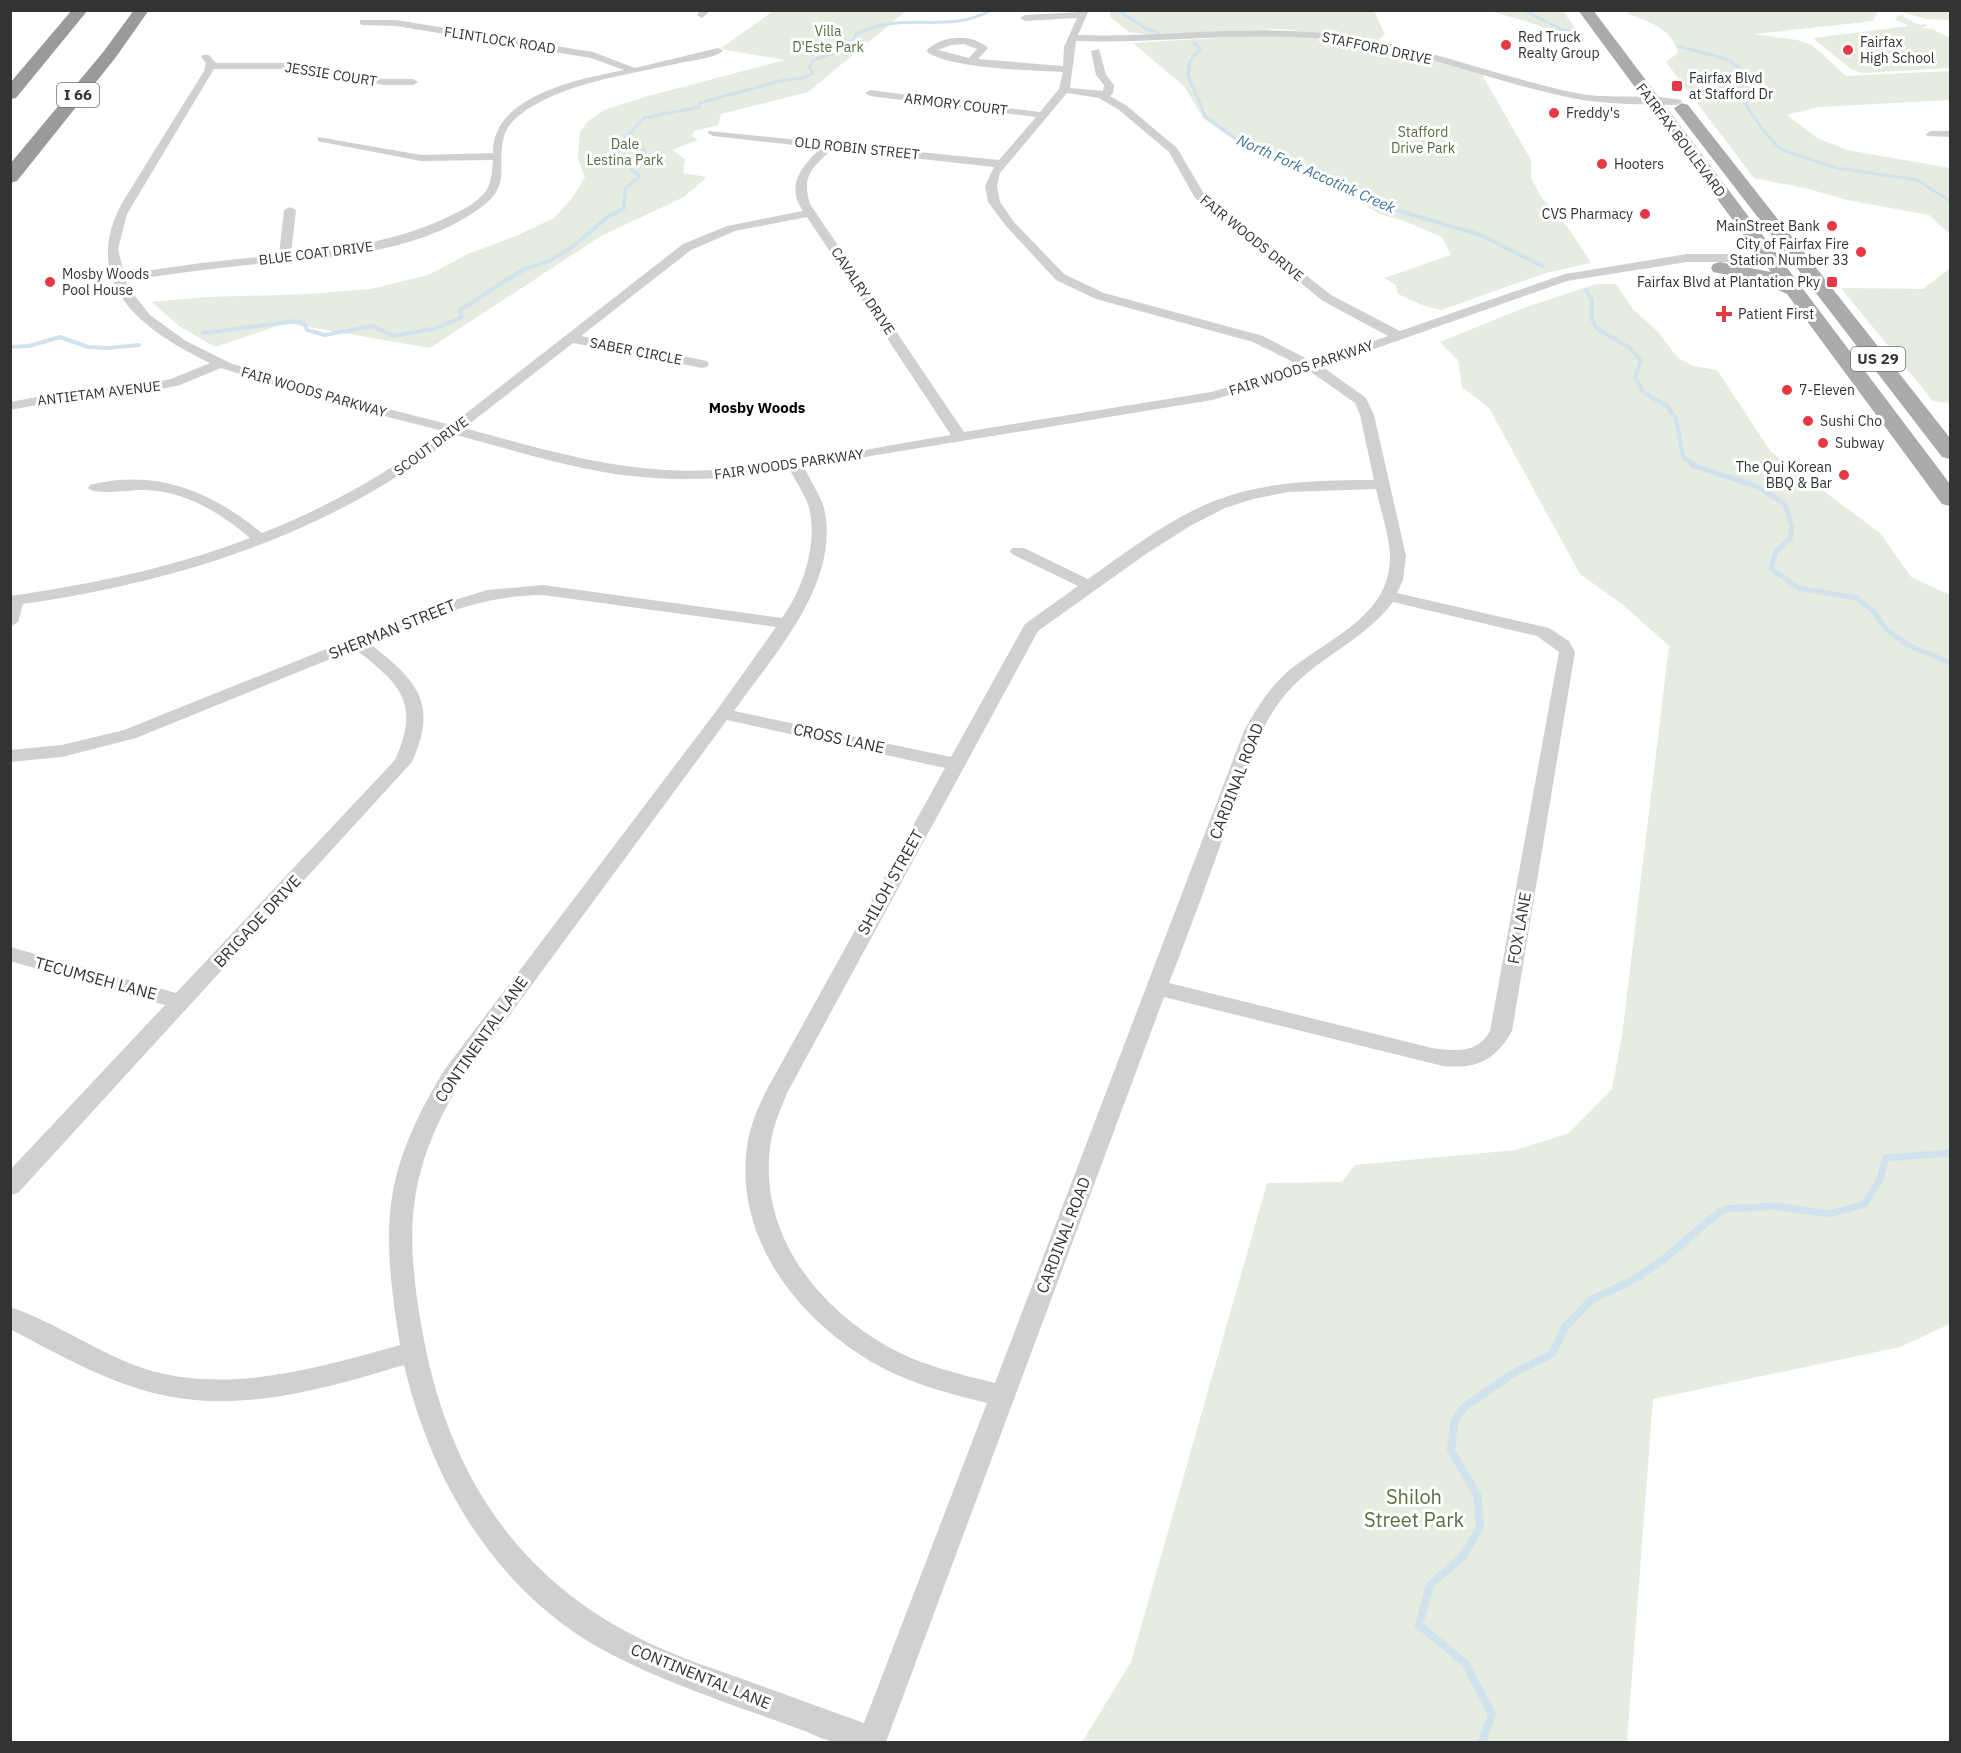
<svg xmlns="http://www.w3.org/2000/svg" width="1961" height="1753" viewBox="0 0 1961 1753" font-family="'IBM Plex Sans',sans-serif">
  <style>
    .green { fill: #e6ecdf }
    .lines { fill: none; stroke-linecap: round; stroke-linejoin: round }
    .stream-far4 { stroke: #cfe2ee; stroke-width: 3 }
    .stream-far3 { stroke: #cfe2ee; stroke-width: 4 }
    .stream-far2 { stroke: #cfe2ee; stroke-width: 5 }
    .stream-far1 { stroke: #cfe2ee; stroke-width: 7 }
    .stream { stroke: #cfe2ee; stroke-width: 8 }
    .minor { fill: #d0d0d0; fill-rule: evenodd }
    .primary { fill: #ababab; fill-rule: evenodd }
    .motorway { fill: #9a9a9a; fill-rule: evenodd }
    .poi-dot { fill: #e63946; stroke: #fff; stroke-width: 2 }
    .labels { text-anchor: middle; stroke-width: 6; stroke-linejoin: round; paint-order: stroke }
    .far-park-label { font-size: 14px; fill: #56703f; stroke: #fff }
    .far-poi-label { font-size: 14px; fill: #333; stroke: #fff; text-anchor: start }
    .far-street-label { font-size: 14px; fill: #333; stroke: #fff }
    .shield { fill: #fff; stroke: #707070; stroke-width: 1.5 }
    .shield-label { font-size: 15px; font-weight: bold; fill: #333 }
    .far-water-label { font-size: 15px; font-style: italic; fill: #3f7597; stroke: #fff }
    .far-neighbourhood-label { font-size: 15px; font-weight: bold; fill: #000; stroke: #fff }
    .street-label { font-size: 16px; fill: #333; stroke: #fff }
    .near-park-label { font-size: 20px; fill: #56703f; stroke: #fff }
  </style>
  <rect width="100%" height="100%" fill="#fff"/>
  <g class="green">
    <path d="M 1110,10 L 1374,11 L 1385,34 L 1379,40 L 1280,29 L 1219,31 L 1157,36 L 1129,32 L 1110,17 Z"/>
    <path d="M 773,11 L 906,11 L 808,92 L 721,114 L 718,125 L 694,131 L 692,136 L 698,140 L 672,150 L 685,159 L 683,173 L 707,177 L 684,197 L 601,236 L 430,348 L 286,323 L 215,347 L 179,326 L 152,302 L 208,297 L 310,294 L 371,289 L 428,275 L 468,254 L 516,236 L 554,218 L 573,197 L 585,177 L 578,159 L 580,132 L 587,122 L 604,110 L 648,96 L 785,60 L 720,49 Z"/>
    <path d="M 1489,11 L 1563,11 L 1585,42 L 1572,39 L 1526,21 Z"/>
    <path d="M 1626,11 L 1878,11 L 1873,21 L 1754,34 L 1797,40 L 1812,45 L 1846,76 L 1950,71 L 1950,100 L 1818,107 L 1787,115 L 1817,138 L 1847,150 L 1950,168 L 1950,234 L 1929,215 L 1847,200 L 1809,189 L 1754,178 L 1666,62 L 1678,53 C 1672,29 1650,22 1628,14 Z"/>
    <path d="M 1898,11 L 1950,11 L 1950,20 L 1926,19 Z"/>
    <path d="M 1904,15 L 1903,17 L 1920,25 L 1926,24 L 1927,26 L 1921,28 L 1932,29 L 1950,38 L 1950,68 L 1863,73 L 1852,70 L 1813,38 L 1909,26 L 1896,20 L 1897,16 Z"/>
    <path d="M 1265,35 L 1339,37 L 1480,71 L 1531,160 L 1531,178 L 1541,197 L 1569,229 L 1591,263 L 1546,273 L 1441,310 L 1422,305 L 1398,294 L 1396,285 L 1384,278 L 1451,255 L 1442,237 L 1402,220 L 1379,214 L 1350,195 L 1309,174 L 1289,169 L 1279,162 L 1245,148 L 1203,118 L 1184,86 L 1133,43 Z"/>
    <path d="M 1950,268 L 1950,403 L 1933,401 L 1841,288 L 1923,289 Z"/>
    <path d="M 1596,284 L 1616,284 L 1633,309 L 1659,333 L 1678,358 L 1693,366 L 1717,370 L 1771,452 L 1880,533 L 1911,577 L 1950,595 L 1950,1324 L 1900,1347 L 1653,1399 L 1627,1742 L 1082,1742 L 1131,1662 L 1267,1183 L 1342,1182 L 1355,1165 L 1516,1150 L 1569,1133 L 1612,1089 L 1622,1036 L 1669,646 L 1622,604 L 1580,574 L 1489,408 L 1462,387 L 1458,360 L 1440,342 L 1526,307 Z"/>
  </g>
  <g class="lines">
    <g class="stream-far4">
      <path d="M 1117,10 L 1147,29 L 1159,33"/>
      <path d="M 1524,10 L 1563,30 L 1579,34"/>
      <path d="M 1194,43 L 1200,49 L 1190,61 L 1188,75 L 1205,116 L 1241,143 L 1292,164 L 1378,206"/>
      <path d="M 1679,46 L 1729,60 L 1749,77 L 1737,91 L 1762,129 L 1780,149 L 1837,168 L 1917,180 L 1950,201"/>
      <path d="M 624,206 L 625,189 L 640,176 L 631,169 L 634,160 L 645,150 L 622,149 L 619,145 L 644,118 L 699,107 L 699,103 L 780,81 L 806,77 L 813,73 L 809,67 L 814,60 L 841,50 L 836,46 L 855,40 L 856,34 C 904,10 948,35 991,10"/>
    </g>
    <g class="stream-far3">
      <path d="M 1375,204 L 1481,235 L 1542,266"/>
      <path d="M 1586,290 L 1592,300 L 1591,316 L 1596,328 L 1630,348 L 1641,361 L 1635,377 L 1643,392 L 1667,406 L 1676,418 L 1683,457 L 1697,467"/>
      <path d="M 203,333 L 297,321 L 305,325 L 307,330 L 325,335 L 372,326 L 393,336 L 437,328 L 462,317 L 460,310 L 524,269 L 549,261 L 572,247 L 609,216 L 624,208 L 624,204"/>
      <path d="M 10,347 L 29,346 L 60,337 L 88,347 L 108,348 L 139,345"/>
    </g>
    <path class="stream-far2" d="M 1692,465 L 1756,486 L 1785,504 L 1792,526 L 1790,539 L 1776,551 L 1771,569 L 1799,588 L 1857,598 L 1873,611 L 1887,630 L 1906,644 L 1950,663"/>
    <path class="stream-far1" d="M 1711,1219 L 1724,1209 L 1775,1206 L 1829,1214 L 1865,1204 L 1880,1179 L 1886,1158 L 1950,1153 L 1950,1151"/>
    <path class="stream" d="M 1482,1742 L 1492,1714 L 1465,1663 L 1419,1625 L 1430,1585 L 1462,1557 L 1480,1528 L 1477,1495 L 1451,1450 L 1454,1423 L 1463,1408 L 1515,1372 L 1552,1354 L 1565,1327 L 1591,1300 L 1633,1280 L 1663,1260 L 1713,1217"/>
    <g class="minor">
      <path d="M 701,10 L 711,10 L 702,18 L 697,15 Z"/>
      <path d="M 1080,10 L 1089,10 L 1078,35 C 1160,38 1242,25 1324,33 C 1411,41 1491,75 1576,93 C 1611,100 1647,93 1681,100 L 1682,102 L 1677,105 C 1644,104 1610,105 1577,99 C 1503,85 1432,55 1357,43 C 1264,28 1170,44 1076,41 L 1070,88 L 1103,91 L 1104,85 L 1096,75 L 1091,51 L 1099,49 L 1106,75 L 1114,85 L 1113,93 L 1110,96 L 1127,106 L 1177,148 L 1204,194 L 1331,295 L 1400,331 L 1565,274 L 1687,254 L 1799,254 L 1805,258 L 1799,262 L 1687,262 L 1567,281 L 1323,367 L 1366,398 L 1374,415 L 1406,556 L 1403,580 L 1397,593 L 1549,628 L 1569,641 L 1575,652 L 1512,1031 C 1495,1061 1477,1069 1443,1066 L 1164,997 L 886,1742 C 870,1742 852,1745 836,1742 C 825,1741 813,1734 802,1730 C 778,1721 754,1713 729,1704 C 684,1687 638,1670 596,1646 C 492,1585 431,1479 404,1365 C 317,1391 229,1417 139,1389 C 94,1375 52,1351 10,1329 L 10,1307 C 52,1321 90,1347 131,1364 C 218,1398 314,1369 400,1345 C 381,1226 381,1174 445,1069 L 717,710 L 776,627 L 543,595 C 480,595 426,620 369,643 C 416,680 439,702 412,762 L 18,1193 L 10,1195 L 10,1170 L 165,1005 L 10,961 L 10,947 L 176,993 L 395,760 C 421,702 400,684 355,649 L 136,738 L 62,757 L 10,762 L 10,750 L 62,745 L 124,730 L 426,609 L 487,590 L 543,585 L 782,618 C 803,589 818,544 809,507 C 805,495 796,482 790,470 C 727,480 666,483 603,472 C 553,463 505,448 456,435 C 332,533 178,582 23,604 L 18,622 L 10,627 L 10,596 C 93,584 172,568 250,538 C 219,512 187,492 146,490 C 133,489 95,496 88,488 L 90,485 C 156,468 212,492 262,533 C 326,508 389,473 443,431 L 317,399 L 221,368 L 180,385 L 143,393 L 59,401 L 10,410 L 10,402 L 59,393 L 143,385 L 171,379 L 210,363 C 142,330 79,284 122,203 L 204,71 L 206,63 L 201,57 L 203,55 L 209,55 L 216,63 L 289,63 L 384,79 L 413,79 L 418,82 L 413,85 L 384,85 L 289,69 L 214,69 L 127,214 L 118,249 L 124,274 L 201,263 L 279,255 L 284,210 L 290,207 L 296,210 L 291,254 C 347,248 402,240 452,215 C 464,209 478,202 486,191 C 492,182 492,170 493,160 L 421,161 L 322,142 L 318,141 L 318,137 L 421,155 L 493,153 C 492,95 580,79 624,70 L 591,58 L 396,26 L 363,25 L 360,24 L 360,20 L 396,20 L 593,52 L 635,68 L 718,48 L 723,51 C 713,59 692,60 680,63 C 636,73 589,79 548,98 C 533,105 509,118 504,136 C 496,164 512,184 483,206 C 415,257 319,258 238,266 C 200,270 163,275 126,281 L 127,286 L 150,315 L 186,341 L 230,363 L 326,393 L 451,425 L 683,244 L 727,226 L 803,211 C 785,185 802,166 821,148 L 713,136 L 708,133 L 709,131 L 999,160 L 1036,117 L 870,96 L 865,93 L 870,90 L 1040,112 L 1059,89 L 1063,72 C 1032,70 948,69 926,51 C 941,35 972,33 988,48 L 978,59 L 1063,66 L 1064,47 L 1077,18 L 1025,21 L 1020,18 L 1025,15 L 1079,12 ZM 964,44 L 977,49 L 969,58 L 938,50 L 951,45 ZM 1067,93 L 1099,98 L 1119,110 L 1169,152 L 1195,198 L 1323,301 L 1388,336 L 1313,362 L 1263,336 L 1104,293 L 1064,274 L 1014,222 L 1000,202 L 997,186 L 1000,173 ZM 832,149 L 994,167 L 985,186 L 988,202 L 1006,226 L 1056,280 L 1096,299 L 1253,342 L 1301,366 L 1211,392 L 964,432 L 810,204 C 801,175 813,168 832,149 ZM 807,217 L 951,435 C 860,449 757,475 666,470 C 597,466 531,446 464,428 L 573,343 L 702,368 L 707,367 L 709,364 L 707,361 L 702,360 L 581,336 L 691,250 L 735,231 ZM 1311,372 L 1355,403 L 1360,415 L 1374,480 C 1320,480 1265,481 1214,501 C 1169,519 1128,551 1088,579 L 1024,548 L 1012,548 L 1010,551 L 1012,554 L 1078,586 L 1025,624 L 951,757 L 734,711 C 774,654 841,583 824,508 C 820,495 810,480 804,467 L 1212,400 ZM 1376,489 C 1380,509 1390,537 1390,557 C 1390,619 1323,640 1284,675 C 1267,691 1255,711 1244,731 L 995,1383 C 967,1376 938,1369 911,1358 C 827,1321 755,1238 771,1141 C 774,1124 781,1108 787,1093 L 1038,631 L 1146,554 L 1190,526 L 1225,508 L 1253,499 L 1288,492 ZM 1393,602 L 1537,636 L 1559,652 L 1490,1031 C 1477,1054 1456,1051 1432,1048 L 1169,983 C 1191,926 1212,870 1232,812 C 1246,775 1256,732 1281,700 C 1312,659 1362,643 1393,602 ZM 727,720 L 945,768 L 765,1093 C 758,1108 751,1124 748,1140 C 731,1237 799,1322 879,1366 C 912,1384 950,1394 987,1403 L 864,1723 C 822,1708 781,1693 740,1678 C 703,1665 666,1653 631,1634 C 506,1568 444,1460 421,1324 C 404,1225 409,1168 461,1081 Z"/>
      <path d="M 1931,131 L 1950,131 L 1950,137 L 1927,136 L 1926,134 Z"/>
    </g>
    <g class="primary">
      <path d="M 1578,10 L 1593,10 L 1950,484 L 1950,506 L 1942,504 L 1787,294 L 1759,281 L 1713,272 L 1711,268 L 1713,264 L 1720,262 L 1771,272 Z"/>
      <path d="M 1682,103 L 1688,105 L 1950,438 L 1950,459 L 1942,457 L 1676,111 L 1674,108 Z"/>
    </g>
    <g class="motorway">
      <path d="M 72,10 L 88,10 L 16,98 L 10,99 L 10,83 Z"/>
      <path d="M 134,10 L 149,10 L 116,57 L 17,181 L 10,183 L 10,164 L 104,51 Z"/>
    </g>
  </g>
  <g class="poi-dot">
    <circle cx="1506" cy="45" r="6"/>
    <circle cx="1848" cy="50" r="6"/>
    <rect x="1671" y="80" width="12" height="12" rx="3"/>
    <circle cx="1554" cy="113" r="6"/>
    <circle cx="1602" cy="164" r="6"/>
    <circle cx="1645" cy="214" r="6"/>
    <circle cx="1832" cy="226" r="6"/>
    <circle cx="1861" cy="252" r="6"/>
    <circle cx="50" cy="282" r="6"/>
    <rect x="1826" y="276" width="12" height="12" rx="3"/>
    <path d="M1721 305h6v6h6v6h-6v6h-6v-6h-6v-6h6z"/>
    <circle cx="1787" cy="390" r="6"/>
    <circle cx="1808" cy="421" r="6"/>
    <circle cx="1823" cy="443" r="6"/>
    <circle cx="1844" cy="475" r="6"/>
  </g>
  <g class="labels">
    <g class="far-park-label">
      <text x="828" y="36">Villa<tspan x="828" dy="16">D'Este Park</tspan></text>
      <text x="1423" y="137">Stafford<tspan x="1423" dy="16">Drive Park</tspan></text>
      <text x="625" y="149">Dale<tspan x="625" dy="16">Lestina Park</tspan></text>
    </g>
    <g class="far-poi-label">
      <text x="1518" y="42">Red Truck<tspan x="1518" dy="16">Realty Group</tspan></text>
      <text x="1860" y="47">Fairfax<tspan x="1860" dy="16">High School</tspan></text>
      <text x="1689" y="83">Fairfax Blvd<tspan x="1689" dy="16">at Stafford Dr</tspan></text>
      <text x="1566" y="118">Freddy's</text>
      <text x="1614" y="169">Hooters</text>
      <text x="1633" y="219" text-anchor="end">CVS Pharmacy</text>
      <text x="1820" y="231" text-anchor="end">MainStreet Bank</text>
      <text x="1849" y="249" text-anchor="end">City of Fairfax Fire<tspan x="1849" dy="16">Station Number 33</tspan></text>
      <text x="62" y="279">Mosby Woods<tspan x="62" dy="16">Pool House</tspan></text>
      <text x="1820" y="287" text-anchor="end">Fairfax Blvd at Plantation Pky</text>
      <text x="1738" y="319">Patient First</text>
      <text x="1799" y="395">7-Eleven</text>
      <text x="1820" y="426">Sushi Cho</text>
      <text x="1835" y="448">Subway</text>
      <text x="1832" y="472" text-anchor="end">The Qui Korean<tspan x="1832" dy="16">BBQ &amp; Bar</tspan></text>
    </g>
    <g class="far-street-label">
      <text transform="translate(500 40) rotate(9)" y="5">FLINTLOCK ROAD</text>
      <text transform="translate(1377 48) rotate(12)" y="5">STAFFORD DRIVE</text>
      <text transform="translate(331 74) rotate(9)" y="5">JESSIE COURT</text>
      <text transform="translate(956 104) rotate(7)" y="5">ARMORY COURT</text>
      <text transform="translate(1681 140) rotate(53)" y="5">FAIRFAX BOULEVARD</text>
      <text transform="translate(857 148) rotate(6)" y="5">OLD ROBIN STREET</text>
      <text transform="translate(1252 238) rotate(39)" y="5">FAIR WOODS DRIVE</text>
      <text transform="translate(316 253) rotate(-7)" y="5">BLUE COAT DRIVE</text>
      <text transform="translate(863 291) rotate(56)" y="5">CAVALRY DRIVE</text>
      <text transform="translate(636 351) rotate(11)" y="5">SABER CIRCLE</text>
      <text transform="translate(1301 368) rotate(-18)" y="5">FAIR WOODS PARKWAY</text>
      <text transform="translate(314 392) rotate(16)" y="5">FAIR WOODS PARKWAY</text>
      <text transform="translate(99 393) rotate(-7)" y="5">ANTIETAM AVENUE</text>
      <text transform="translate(431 446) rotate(-37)" y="5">SCOUT DRIVE</text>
      <text transform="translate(789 464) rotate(-8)" y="5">FAIR WOODS PARKWAY</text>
    </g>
    <g class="shield">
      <rect x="57" y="83" width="42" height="24" rx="4.5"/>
      <rect x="1851" y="347" width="54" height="24" rx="4.5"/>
    </g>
    <g class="shield-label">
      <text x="78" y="100">I 66</text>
      <text x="1878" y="364">US 29</text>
    </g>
    <g class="far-water-label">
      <text transform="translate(1316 174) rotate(24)" y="5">North Fork Accotink Creek</text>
    </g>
    <g class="far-neighbourhood-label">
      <text x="757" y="413">Mosby Woods</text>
    </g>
    <g class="street-label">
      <text transform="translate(392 629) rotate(-22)" y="6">SHERMAN STREET</text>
      <text transform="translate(839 738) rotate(12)" y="6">CROSS LANE</text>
      <text transform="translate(1236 781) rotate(-69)" y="6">CARDINAL ROAD</text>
      <text transform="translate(890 882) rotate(-61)" y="6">SHILOH STREET</text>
      <text transform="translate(257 921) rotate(-47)" y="6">BRIGADE DRIVE</text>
      <text transform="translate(1519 928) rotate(-80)" y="6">FOX LANE</text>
      <text transform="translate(96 978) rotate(15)" y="6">TECUMSEH LANE</text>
      <text transform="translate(481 1039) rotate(-55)" y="6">CONTINENTAL LANE</text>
      <text transform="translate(1063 1235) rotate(-69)" y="6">CARDINAL ROAD</text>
      <text transform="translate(701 1676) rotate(22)" y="6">CONTINENTAL LANE</text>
    </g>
    <g class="near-park-label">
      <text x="1414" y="1504">Shiloh<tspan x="1414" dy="23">Street Park</tspan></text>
    </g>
  </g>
  <rect width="1961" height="1753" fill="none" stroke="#333333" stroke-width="24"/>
</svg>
